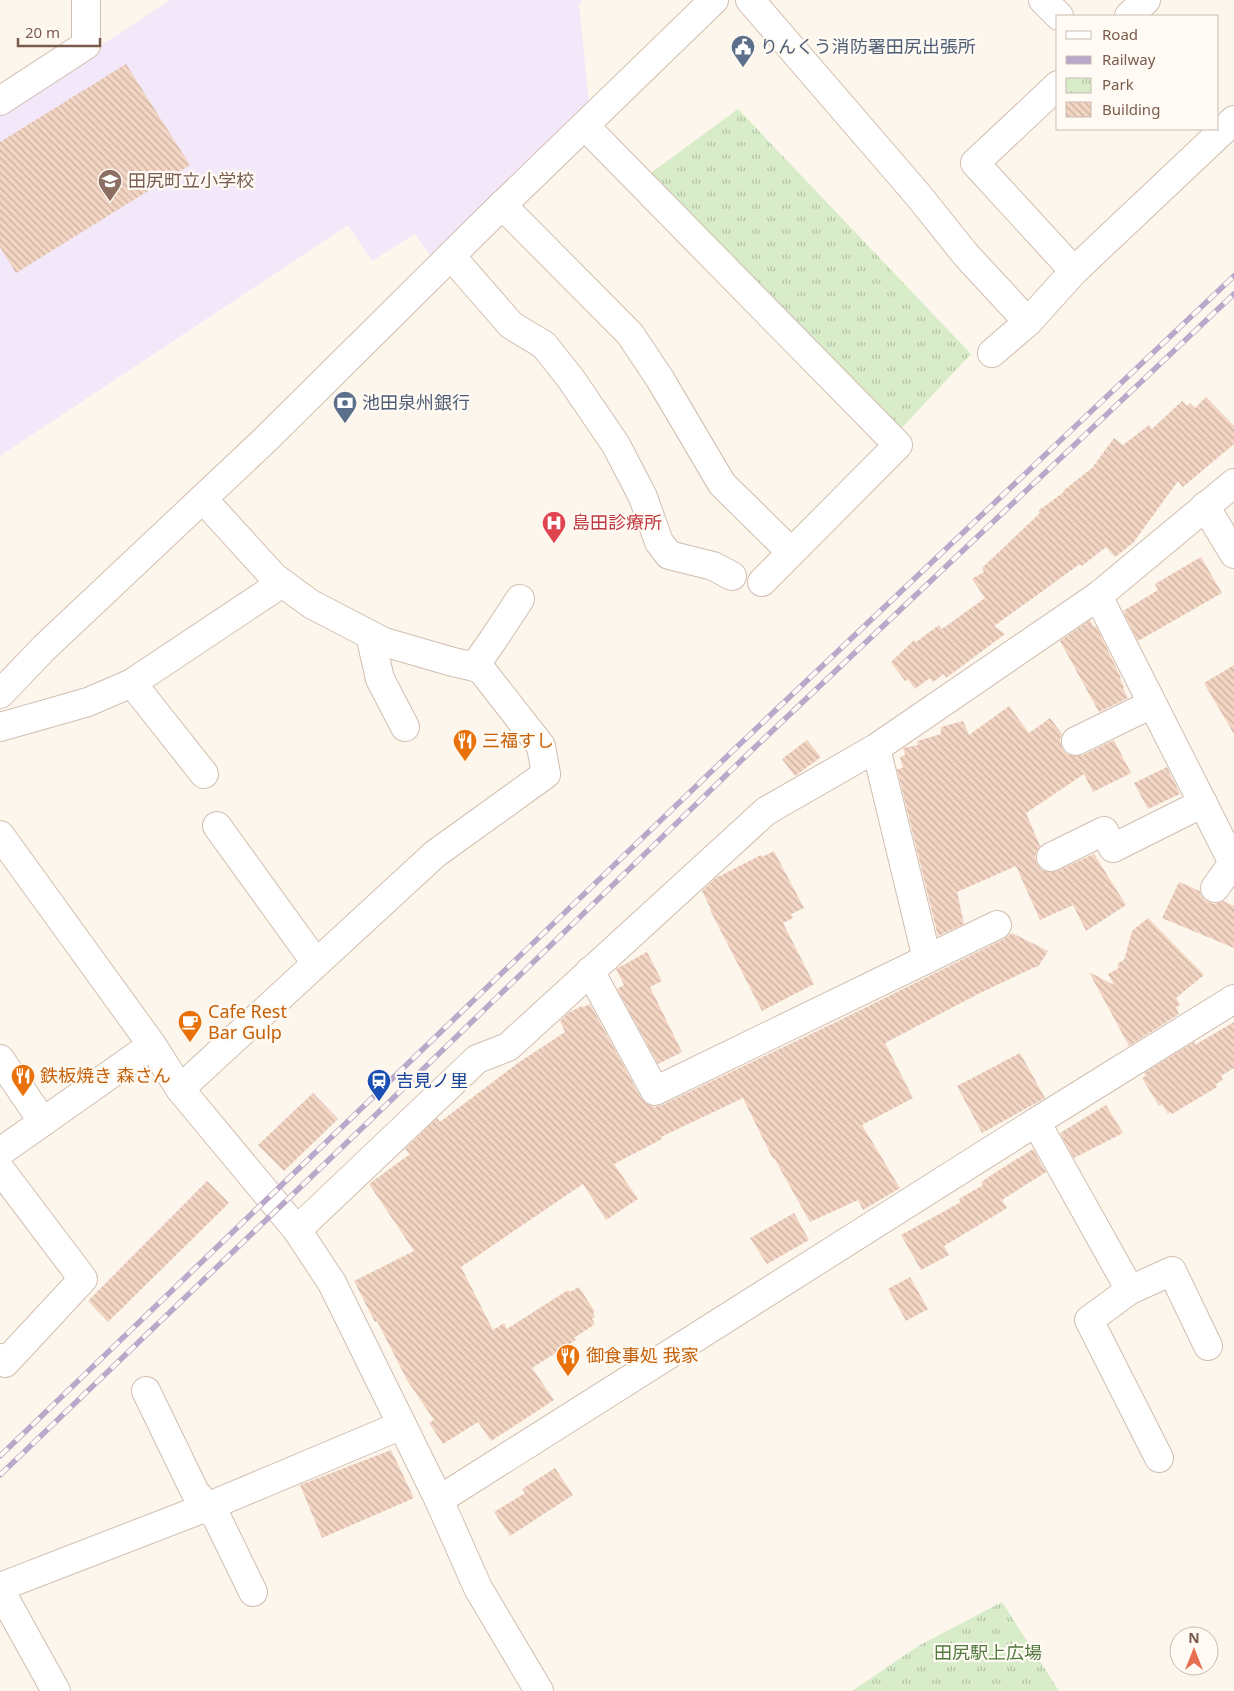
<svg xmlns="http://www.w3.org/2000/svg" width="1234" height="1691" viewBox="0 0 1234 1691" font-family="'Noto Sans','Noto Sans JP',sans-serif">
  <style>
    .education { fill: #f3e8fa }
    .park { fill: url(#park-tufts) }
    .building { fill: url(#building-back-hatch) }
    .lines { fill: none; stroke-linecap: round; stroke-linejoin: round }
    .minor-casing { stroke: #d1beb0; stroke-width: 30 }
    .minor { stroke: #fff; stroke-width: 28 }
    .rail-casing { stroke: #b9a8c9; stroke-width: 5.5 }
    .rail { stroke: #fffaf3; stroke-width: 4; stroke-dasharray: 11; stroke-linecap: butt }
    .labels { text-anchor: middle; stroke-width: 4.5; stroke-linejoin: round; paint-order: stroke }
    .service-label { font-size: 18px; fill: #4e5e75; stroke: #fffaf3; text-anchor: start }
    .education-label { font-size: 18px; fill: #785e54; stroke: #fffaf3; text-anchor: start }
    .health-label { font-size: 18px; fill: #be3a42; stroke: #fffaf3; text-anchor: start }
    .food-label { font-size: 18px; fill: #c56008; stroke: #fffaf3; text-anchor: start }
    .transit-label { font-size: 18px; fill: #164399; stroke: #fffaf3; text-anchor: start }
    .park-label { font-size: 18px; fill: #537a41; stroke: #fffaf3 }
  </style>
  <defs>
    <pattern id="park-tufts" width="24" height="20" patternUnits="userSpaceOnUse" patternTransform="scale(1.25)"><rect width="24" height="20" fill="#d8ecc9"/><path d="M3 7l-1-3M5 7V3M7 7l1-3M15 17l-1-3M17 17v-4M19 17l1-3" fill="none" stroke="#b4c2a5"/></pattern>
    <pattern id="building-back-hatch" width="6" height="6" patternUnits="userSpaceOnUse" patternTransform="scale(1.25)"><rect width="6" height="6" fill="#f3d5c3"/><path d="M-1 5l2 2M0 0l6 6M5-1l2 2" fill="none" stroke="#cab0a1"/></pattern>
  </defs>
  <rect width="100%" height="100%" fill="#fdf6ec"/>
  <path class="education" d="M 170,0 L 583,0 L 579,4 L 589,103 L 431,257 L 415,234 L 372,261 L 348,225 L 0,456 L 0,112 Z"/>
  <g class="park">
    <path d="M 738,109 L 971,354 L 895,435 L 644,178 Z"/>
    <path d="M 1002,1602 L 1059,1691 L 852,1691 L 920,1645 Z"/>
  </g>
  <g class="building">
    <path d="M 126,64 L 190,165 L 16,273 L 0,247 L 0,142 Z"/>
    <path d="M 1206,397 L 1234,426 L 1234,444 L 1183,487 L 1178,481 L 1133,543 L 1115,557 L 1106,547 L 1082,566 L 1080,564 L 994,626 L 1005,634 L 946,678 L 944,674 L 933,682 L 930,678 L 915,689 L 908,679 L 905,681 L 891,662 L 914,640 L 916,642 L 939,625 L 942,629 L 985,598 L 972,579 L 984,572 L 982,568 L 1040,513 L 1038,511 L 1064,492 L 1063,491 L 1092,468 L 1114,438 L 1123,445 L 1149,425 L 1152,429 L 1182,401 L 1187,406 L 1190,403 L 1195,408 Z"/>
    <path d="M 1201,557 L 1222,593 L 1138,641 L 1123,611 L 1158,590 L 1155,584 Z"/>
    <path d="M 1090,620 L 1094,627 L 1096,626 L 1111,657 L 1121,678 L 1120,678 L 1124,687 L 1123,688 L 1128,698 L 1099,712 L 1060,641 Z"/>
    <path d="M 1234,665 L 1234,734 L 1204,683 Z"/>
    <path d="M 1009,706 L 1029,733 L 1050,718 L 1062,734 L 1060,740 L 1062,748 L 1067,754 L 1074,756 L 1083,755 L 1114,740 L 1131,773 L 1093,792 L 1084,774 L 1026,813 L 1040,846 L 1038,849 L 1035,856 L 1037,864 L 1042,870 L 1049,872 L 1057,871 L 1094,854 L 1126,905 L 1086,931 L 1073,905 L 1040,920 L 1016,866 L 957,892 L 964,924 L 938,936 L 897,769 L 903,768 L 900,757 L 905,755 L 903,748 L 918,745 L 917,741 L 941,734 L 941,727 L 963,721 L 969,735 Z"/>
    <path d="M 807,740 L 821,757 L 795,776 L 782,759 Z"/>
    <path d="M 1167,767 L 1180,794 L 1148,809 L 1134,783 Z"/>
    <path d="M 774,851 L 804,908 L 791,914 L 793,918 L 783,923 L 814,984 L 762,1011 L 710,910 L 711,909 L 702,891 L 716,878 L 761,855 L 762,857 Z"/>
    <path d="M 1179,882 L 1200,891 L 1201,895 L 1206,901 L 1214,904 L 1223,901 L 1234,906 L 1234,948 L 1162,918 Z"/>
    <path d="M 1148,918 L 1204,975 L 1176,998 L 1180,1005 L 1176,1007 L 1179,1014 L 1129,1046 L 1089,972 L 1114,985 L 1108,974 L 1119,968 L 1117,964 L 1124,960 L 1132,931 Z"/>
    <path d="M 1012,933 L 1048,951 L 1038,967 L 1035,967 L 976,995 L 885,1043 L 913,1098 L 862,1125 L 900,1188 L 863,1210 L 858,1200 L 810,1222 L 774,1158 L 773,1159 L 743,1098 L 661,1137 L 662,1139 L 614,1164 L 638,1199 L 606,1220 L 583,1184 L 461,1267 L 493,1330 L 504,1323 L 507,1329 L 568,1290 L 570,1292 L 579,1287 L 595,1312 L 593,1313 L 595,1317 L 592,1319 L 595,1324 L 574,1338 L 576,1340 L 532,1368 L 554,1400 L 491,1441 L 478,1422 L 443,1444 L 429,1423 L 434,1420 L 407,1380 L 377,1321 L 375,1322 L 354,1281 L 414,1251 L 369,1184 L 410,1154 L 405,1149 L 437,1118 L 440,1122 L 518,1063 L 565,1032 L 560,1021 L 568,1013 L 582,1006 L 583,1007 L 590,1004 L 641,1098 L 647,1104 L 655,1107 L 662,1105 L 836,1022 L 1004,939 Z"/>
    <path d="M 647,952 L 662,981 L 650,987 L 682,1052 L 658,1064 L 617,989 L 624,985 L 616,969 Z"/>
    <path d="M 1234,1022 L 1234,1068 L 1221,1076 L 1223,1080 L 1216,1084 L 1217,1087 L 1172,1114 L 1171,1112 L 1168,1114 L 1162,1104 L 1159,1106 L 1142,1078 L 1146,1076 L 1144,1073 L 1194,1042 L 1195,1045 Z"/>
    <path d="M 1020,1053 L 1045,1098 L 982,1133 L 957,1086 Z"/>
    <path d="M 313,1093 L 338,1119 L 284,1171 L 258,1145 Z"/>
    <path d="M 1106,1105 L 1123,1133 L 1074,1158 L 1060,1133 Z"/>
    <path d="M 1033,1149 L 1046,1172 L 1002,1200 L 1007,1208 L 944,1246 L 949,1255 L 921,1270 L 901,1235 L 961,1202 L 959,1199 L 983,1185 L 981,1182 L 1004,1167 Z"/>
    <path d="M 207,1181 L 229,1203 L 108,1322 L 88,1301 Z"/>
    <path d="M 794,1213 L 809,1240 L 767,1264 L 750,1238 Z"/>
    <path d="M 910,1277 L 928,1309 L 906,1321 L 888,1289 Z"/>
    <path d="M 391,1450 L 414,1498 L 322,1538 L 300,1485 Z"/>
    <path d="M 555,1468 L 573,1495 L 510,1536 L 494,1512 L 525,1493 L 522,1489 Z"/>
  </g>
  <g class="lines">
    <defs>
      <g id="minor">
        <path d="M 750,0 L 918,195 L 966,255 L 1028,322"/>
        <path d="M 1043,0 L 1059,16"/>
        <path d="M 1129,16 L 1146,0"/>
        <path d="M 0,101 L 86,45 L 86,0"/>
        <path d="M 585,126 L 898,445 L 762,582"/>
        <path d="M 502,205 L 630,334 L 660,379 L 722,484 L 791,552"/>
        <path d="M 451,256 L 511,325 L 544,345 L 571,379 L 616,445 L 643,497 L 659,542 L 669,555 L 713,566 L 732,576"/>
        <path d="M 1074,271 L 1234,120"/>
        <path d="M 992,353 L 1028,322 L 1074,271 L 975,163 L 1058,85"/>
        <path d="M 1205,506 L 1234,554"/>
        <path d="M 1098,596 L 1233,863 L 1215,888"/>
        <path d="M 370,635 L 380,679 L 405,727"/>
        <path d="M 474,667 L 493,640 L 520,599"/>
        <path d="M 132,683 L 204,774"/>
        <path d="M 0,694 L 44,648 L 266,439 L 490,217 L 714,0"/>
        <path d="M 0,727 L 88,702 L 132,683 L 282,583"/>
        <path d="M 1076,741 L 1152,704"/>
        <path d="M 876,748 L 927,959"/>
        <path d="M 217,826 L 316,963"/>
        <path d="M 0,835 L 152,1045 L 180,1089 L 297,1230 L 332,1283 L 439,1500 L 478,1588 L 539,1691"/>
        <path d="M 1051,857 L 1104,831 L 1113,848 L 1203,803"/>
        <path d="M 590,971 L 655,1091 L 997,925"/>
        <path d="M 0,1059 L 43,1122"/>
        <path d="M 180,1089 L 435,854 L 546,774 L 541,746 L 480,668 L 453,662 L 384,642 L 311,604 L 274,577 L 203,499"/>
        <path d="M 1036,1122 L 1130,1290"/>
        <path d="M 0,1152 L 152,1045"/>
        <path d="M 0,1169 L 83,1279 L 5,1363 L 0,1358"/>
        <path d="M 297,1230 L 477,1059 L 508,1047 L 766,811 L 876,748 L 1098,596 L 1234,483"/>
        <path d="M 146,1391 L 195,1492 L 217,1518 L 253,1592"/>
        <path d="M 1159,1458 L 1089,1320 L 1130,1290 L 1172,1271 L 1208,1346"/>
        <path d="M 439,1500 L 1036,1122 L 1234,999"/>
        <path d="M 0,1587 L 207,1507 L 402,1425"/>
        <path d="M 0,1590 L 56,1691"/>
      </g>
    </defs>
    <use href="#minor" class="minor-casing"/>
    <use href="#minor" class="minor"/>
    <defs>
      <g id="rail">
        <path d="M 0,1456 L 741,743 L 1234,276"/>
        <path d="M 0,1475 L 384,1107 L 751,751 L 1234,294"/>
      </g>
    </defs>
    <use href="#rail" class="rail-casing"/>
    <use href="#rail" class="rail"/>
  </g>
  <defs>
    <symbol id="civic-pin" viewBox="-11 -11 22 30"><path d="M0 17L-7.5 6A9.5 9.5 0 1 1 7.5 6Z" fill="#5c6f8a" stroke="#fffaf3"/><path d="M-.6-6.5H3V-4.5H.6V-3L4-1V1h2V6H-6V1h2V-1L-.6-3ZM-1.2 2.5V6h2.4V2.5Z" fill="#fff"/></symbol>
    <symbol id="school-pin" viewBox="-11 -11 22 30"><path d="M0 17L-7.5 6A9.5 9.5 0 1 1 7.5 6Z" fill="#8d6e63" stroke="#fffaf3"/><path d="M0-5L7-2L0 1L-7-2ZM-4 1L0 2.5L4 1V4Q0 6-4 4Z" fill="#fff"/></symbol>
    <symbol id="bank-pin" viewBox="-11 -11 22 30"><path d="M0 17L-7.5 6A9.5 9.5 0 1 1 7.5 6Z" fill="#5c6f8a" stroke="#fffaf3"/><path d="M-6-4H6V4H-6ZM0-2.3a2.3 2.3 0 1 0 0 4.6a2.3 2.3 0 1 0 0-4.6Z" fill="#fff"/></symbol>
    <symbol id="hospital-pin" viewBox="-11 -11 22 30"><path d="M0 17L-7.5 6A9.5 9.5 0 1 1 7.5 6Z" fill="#e0444e" stroke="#fffaf3"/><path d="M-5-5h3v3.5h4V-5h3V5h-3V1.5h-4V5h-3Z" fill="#fff"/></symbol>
    <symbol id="restaurant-pin" viewBox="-11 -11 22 30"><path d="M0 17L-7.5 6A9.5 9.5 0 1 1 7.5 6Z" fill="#e8710a" stroke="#fffaf3"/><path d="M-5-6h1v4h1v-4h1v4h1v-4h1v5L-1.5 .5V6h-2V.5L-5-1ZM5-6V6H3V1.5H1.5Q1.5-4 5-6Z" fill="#fff"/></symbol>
    <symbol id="cafe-pin" viewBox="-11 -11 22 30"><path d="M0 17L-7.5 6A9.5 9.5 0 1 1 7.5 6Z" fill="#e8710a" stroke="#fffaf3"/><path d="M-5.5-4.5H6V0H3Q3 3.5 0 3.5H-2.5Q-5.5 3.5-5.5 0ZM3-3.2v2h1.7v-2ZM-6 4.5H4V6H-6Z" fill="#fff"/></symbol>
    <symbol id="station-pin" viewBox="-11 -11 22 30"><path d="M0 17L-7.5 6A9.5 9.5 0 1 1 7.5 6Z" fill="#1a4fb4" stroke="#fffaf3"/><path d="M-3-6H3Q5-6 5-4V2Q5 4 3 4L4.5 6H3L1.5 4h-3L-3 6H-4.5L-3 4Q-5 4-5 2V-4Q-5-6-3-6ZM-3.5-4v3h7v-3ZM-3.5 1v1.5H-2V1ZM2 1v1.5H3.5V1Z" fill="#fff"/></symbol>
  </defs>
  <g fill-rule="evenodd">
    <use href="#civic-pin" x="729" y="33" width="28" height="38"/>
    <use href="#school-pin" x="96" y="167" width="28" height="38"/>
    <use href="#bank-pin" x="331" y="389" width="28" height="38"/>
    <use href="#hospital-pin" x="540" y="509" width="28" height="38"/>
    <use href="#restaurant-pin" x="451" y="727" width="28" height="38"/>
    <use href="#cafe-pin" x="176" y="1008" width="28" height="38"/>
    <use href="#restaurant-pin" x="9" y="1062" width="28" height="38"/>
    <use href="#station-pin" x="365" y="1067" width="28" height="38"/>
    <use href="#restaurant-pin" x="554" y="1342" width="28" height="38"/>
  </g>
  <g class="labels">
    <g class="service-label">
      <text x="760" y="53">りんくう消防署田尻出張所</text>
      <text x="362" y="409">池田泉州銀行</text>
    </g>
    <g class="education-label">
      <text x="128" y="187">田尻町立小学校</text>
    </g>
    <g class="health-label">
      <text x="572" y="529">島田診療所</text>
    </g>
    <g class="food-label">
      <text x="482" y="747">三福すし</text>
      <text x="208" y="1018">Cafe Rest<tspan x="208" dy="21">Bar Gulp</tspan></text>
      <text x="40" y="1082">鉄板焼き 森さん</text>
      <text x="586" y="1362">御食事処 我家</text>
    </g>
    <g class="transit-label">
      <text x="396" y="1087">吉見ノ里</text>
    </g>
    <g class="park-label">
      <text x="988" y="1659">田尻駅上広場</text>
    </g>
  </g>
  <rect x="1056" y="15" width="162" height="115" fill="#fffaf3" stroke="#cabbb1"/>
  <rect x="1066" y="31" width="25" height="8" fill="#ffffff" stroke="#cabbb1"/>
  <text x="1102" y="40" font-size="15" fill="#7a5c4d">Road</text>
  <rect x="1066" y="56" width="25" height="8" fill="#b9a8c9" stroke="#cabbb1"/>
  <text x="1102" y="65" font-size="15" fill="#7a5c4d">Railway</text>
  <rect x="1066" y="78" width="25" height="15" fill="url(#park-tufts)" stroke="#cabbb1"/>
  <text x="1102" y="90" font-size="15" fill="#7a5c4d">Park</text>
  <rect x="1066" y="102" width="25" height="15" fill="url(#building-back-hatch)" stroke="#cabbb1"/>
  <text x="1102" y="115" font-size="15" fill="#7a5c4d">Building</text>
  <g transform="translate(1194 1651)"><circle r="24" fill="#fffaf3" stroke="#cabbb1"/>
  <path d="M0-4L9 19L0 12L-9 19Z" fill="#e76f51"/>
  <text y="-8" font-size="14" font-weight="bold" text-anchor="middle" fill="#7a5c4d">N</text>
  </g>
  <path d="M18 38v8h82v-8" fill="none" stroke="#7a5c4d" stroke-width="2.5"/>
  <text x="25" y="38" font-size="15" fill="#7a5c4d" stroke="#fffaf3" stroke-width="4" paint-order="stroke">20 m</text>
</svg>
